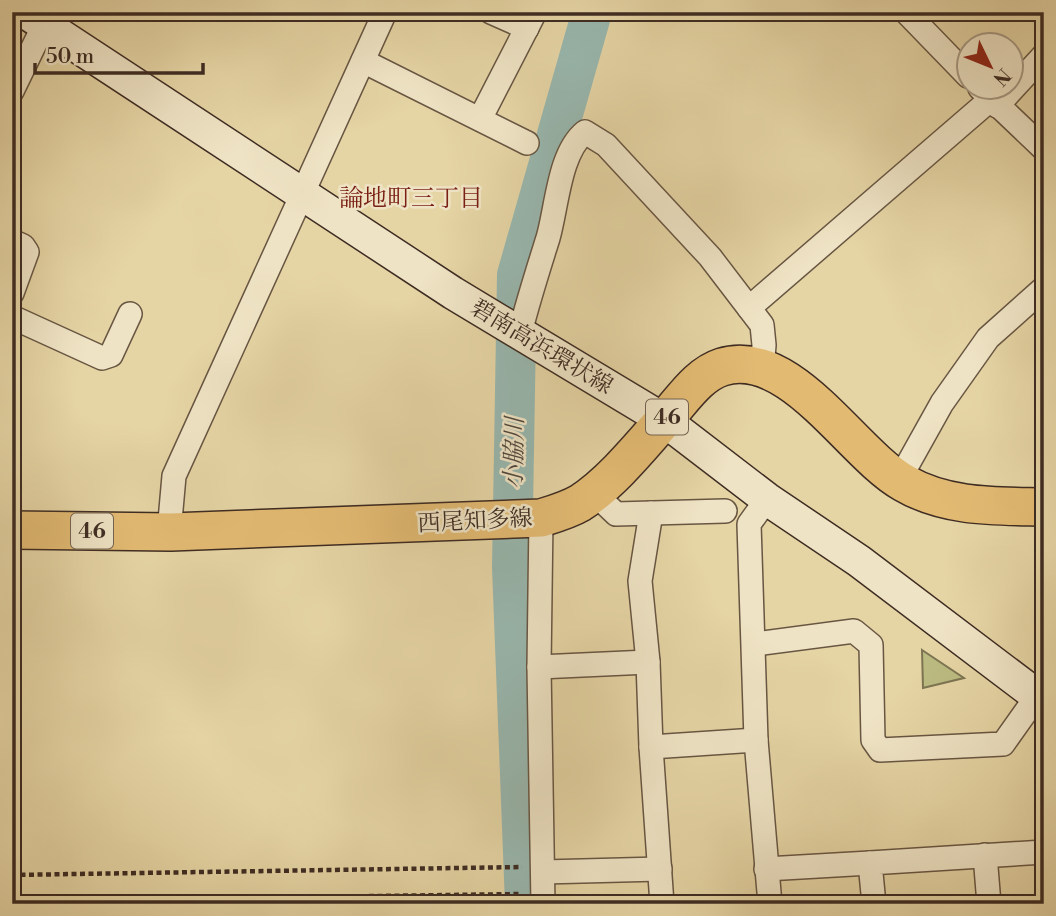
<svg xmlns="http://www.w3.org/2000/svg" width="1056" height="916" viewBox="0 0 1056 916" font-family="'Libre Bodoni','Noto Serif JP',serif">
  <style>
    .green { fill: #bbbb81; stroke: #7c7452; stroke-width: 2 }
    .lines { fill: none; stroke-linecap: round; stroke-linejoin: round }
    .river { stroke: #98b7ae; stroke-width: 40 }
    .minor-casing { stroke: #685643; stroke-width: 26 }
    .secondary-casing { stroke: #3e2c23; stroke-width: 35 }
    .primary-casing { stroke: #3e2c23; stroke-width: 40 }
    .path { stroke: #3e2c23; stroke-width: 4.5; stroke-dasharray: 5 3.5; stroke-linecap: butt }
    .minor { stroke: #eee3c4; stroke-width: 23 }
    .secondary { stroke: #eee3c4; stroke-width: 32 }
    .primary { stroke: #e2ba72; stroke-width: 37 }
    .labels { text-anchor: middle; stroke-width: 5; stroke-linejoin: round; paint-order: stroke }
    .shield { fill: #eee3c4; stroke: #736353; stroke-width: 2 }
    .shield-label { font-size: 21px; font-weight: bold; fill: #3e2c23 }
    .street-label { font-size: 23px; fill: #3e2c23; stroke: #eee3c4 }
    .neighbourhood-label { font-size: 24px; fill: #7a1f14; stroke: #eee3c4 }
    .water-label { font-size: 24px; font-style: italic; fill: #50483f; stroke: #eee3c4 }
  </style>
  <rect width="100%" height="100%" fill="#e5d4a4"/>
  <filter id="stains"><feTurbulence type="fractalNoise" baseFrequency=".00286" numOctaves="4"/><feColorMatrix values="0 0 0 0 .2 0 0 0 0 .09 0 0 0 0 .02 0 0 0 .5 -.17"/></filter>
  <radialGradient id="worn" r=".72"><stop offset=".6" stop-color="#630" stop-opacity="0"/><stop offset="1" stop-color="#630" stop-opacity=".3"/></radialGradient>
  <path class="green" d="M 922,650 L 964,678 L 923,688 Z"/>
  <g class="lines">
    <path class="river" d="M 525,904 L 512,567 L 517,275 L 592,12"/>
    <defs>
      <g id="minor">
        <path d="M 491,12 L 527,28"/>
        <path d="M 906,12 L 968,76"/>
        <path d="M 363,61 L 527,143"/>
        <path d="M 980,88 L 1044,149"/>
        <path d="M 12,91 L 44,25"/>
        <path d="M 997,106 L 1044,55"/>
        <path d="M 480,119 L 535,12"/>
        <path d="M 12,241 L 23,246 L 27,252 L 12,293"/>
        <path d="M 749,308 L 991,99"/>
        <path d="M 12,317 L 102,358 L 111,355 L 130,314"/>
        <path d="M 520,333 C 528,301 538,270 548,238 C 557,207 559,153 585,132 L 606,145 L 710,257 L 762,325 L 764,345 L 762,370"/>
        <path d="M 899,480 L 942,403 L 988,338 L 1044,288"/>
        <path d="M 593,492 L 616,514 L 725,511"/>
        <path d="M 767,499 L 749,524 L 756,740 L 770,904"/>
        <path d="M 651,513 L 640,581 L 648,662 L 651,747 L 662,904"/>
        <path d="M 541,518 L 539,667 L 543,904"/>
        <path d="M 169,532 L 174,476 L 385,12"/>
        <path d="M 755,644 L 854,631 L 871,645 L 873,740 L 880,750 L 1003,744 L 1037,696"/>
        <path d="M 539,667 L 648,662"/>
        <path d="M 651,747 L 756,740"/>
        <path d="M 985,855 L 989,904"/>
        <path d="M 766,869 L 870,863"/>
        <path d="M 543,872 L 660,869"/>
        <path d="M 874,904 L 870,863 L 1044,852"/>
      </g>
      <path id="secondary" d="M 25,12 L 453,293 L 664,420 L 767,499 L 859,561 L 1044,701"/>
      <path id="primary" d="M 12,530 L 171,532 L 541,518 C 554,514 568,510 580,503 C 613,482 645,441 671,412 C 685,396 700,374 722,367 C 791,346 852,454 904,483 C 947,508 996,506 1044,507"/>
    </defs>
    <use href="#minor" class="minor-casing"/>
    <use href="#secondary" class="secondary-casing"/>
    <use href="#primary" class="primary-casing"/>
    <g class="path">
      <path d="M 12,875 L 522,867"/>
      <path d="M 12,901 L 521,894"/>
    </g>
    <use href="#minor" class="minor"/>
    <use href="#secondary" class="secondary"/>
    <use href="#primary" class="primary"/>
  </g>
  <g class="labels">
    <g class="shield">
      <rect x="646" y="399.5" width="42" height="35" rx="5"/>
      <rect x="71" y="513.5" width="42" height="35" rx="5"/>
    </g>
    <g class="shield-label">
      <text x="667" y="424">46</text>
      <text x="92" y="538">46</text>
    </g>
    <g class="street-label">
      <text transform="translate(542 346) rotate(31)" y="8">碧南高浜環状線</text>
      <text transform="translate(475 520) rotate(-3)" y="8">西尾知多線</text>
    </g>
    <g class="neighbourhood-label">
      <text x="411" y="206">論地町三丁目</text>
    </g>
    <g class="water-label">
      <text transform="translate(514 453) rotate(-89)" y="8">小脇川</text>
    </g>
  </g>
  <rect width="1056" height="916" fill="none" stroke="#e5d4a4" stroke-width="42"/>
  <rect x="14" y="14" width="1028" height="888" fill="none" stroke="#3e2c23" stroke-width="3.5"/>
  <rect x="21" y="21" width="1014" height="874" fill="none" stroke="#3e2c23" stroke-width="2"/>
  <g transform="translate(990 66) rotate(133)"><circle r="33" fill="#eee3c4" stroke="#a89a84" stroke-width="2"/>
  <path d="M0-5L12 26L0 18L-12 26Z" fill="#8f2418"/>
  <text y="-10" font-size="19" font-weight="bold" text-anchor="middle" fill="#3e2c23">N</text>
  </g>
  <path d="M35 63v10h168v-10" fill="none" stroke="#3e2c23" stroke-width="3.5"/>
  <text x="46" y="63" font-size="21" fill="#3e2c23" stroke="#eee3c4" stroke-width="5" paint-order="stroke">50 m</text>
  <rect width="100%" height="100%" filter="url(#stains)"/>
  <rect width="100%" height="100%" fill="url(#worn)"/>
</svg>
